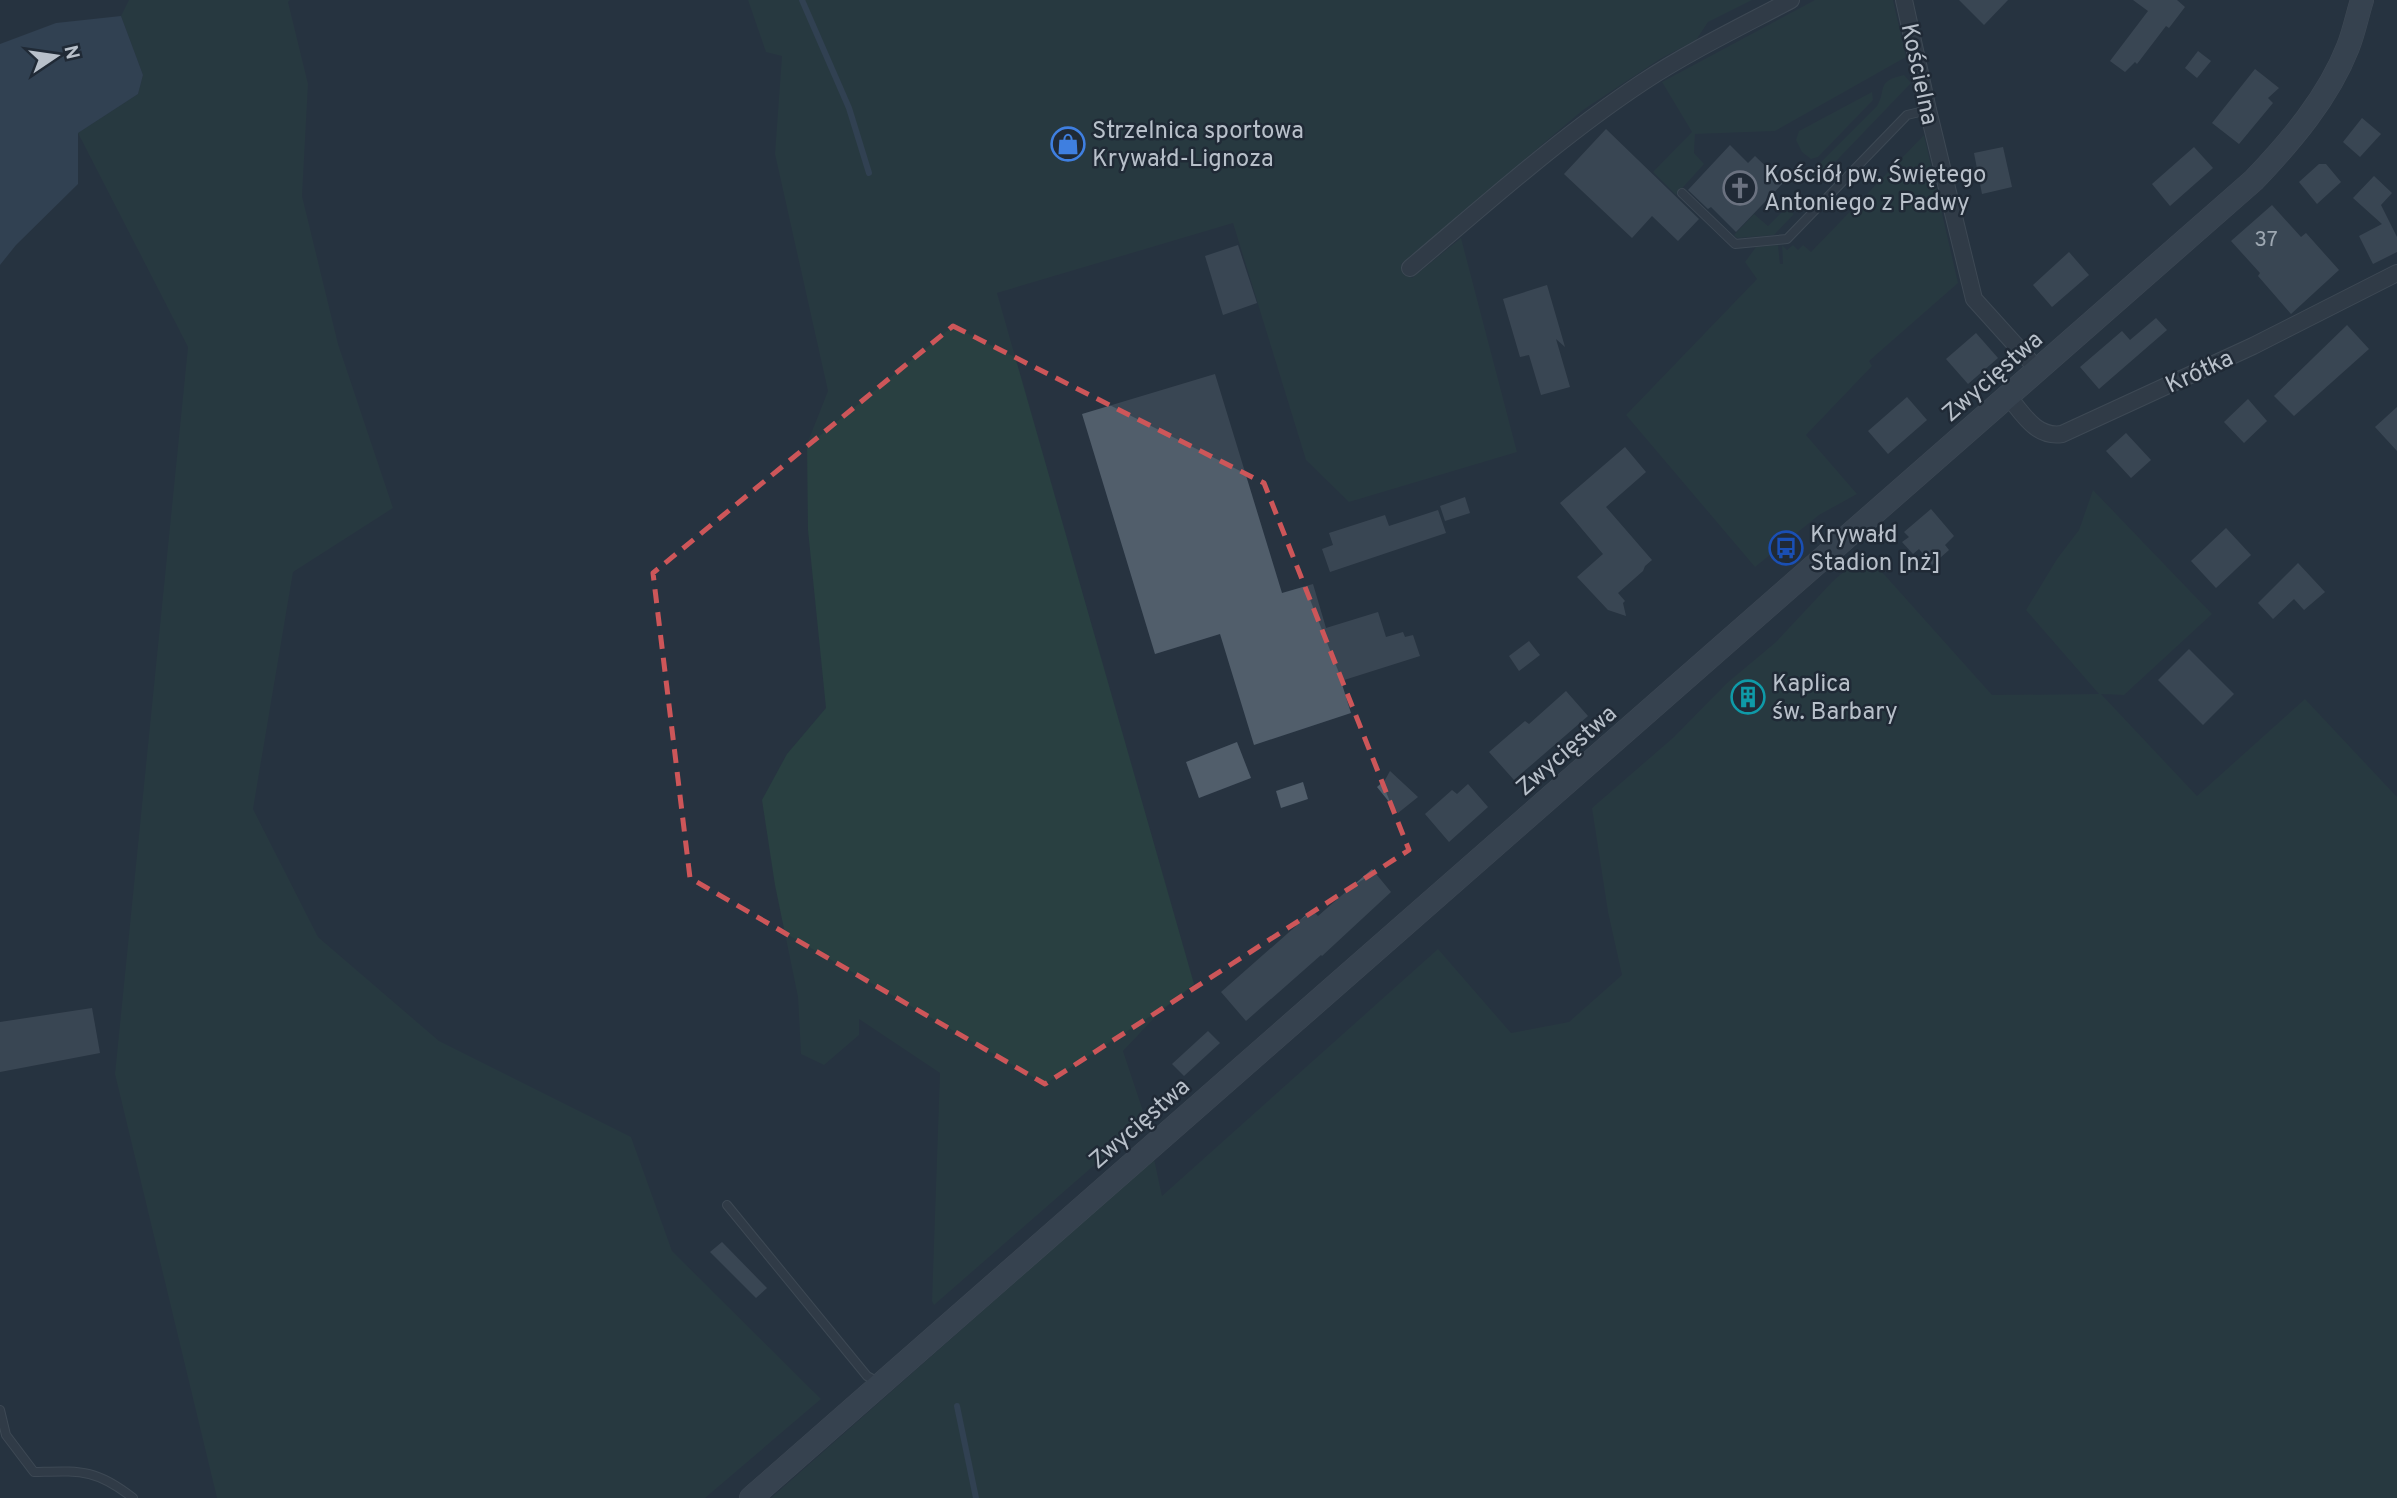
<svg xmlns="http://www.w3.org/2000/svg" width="2397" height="1498" viewBox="0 0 2397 1498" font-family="Overpass,sans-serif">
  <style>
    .green { fill: #294041 }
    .water { fill: #3e5268 }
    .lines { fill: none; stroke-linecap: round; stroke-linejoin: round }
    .stream { stroke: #3e5268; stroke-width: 6 }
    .building { fill: #515e6b }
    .service-casing { stroke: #59636d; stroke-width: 10 }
    .minor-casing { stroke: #59636d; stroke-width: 18 }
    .secondary-casing { stroke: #59636d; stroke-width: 24 }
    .service { stroke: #3c4550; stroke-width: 8 }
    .minor { stroke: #3c4550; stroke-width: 16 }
    .secondary { stroke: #4a5563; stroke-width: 23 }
    .marked { fill: none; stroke: #cd5659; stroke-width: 5; stroke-dasharray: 14 9; stroke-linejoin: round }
    .labels { text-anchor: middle; stroke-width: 5; stroke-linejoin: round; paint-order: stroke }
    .number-label { font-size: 21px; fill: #9ea8b2 }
    .street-label { font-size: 24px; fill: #b8c0ca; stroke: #202a36 }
    .poi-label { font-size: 24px; fill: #b8c0ca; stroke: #202a36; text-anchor: start }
  </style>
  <rect width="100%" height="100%" fill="#273340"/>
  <g class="green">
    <path d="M 129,0 L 290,0 L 288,2 L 308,84 L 302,196 L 338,344 L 393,508 L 293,572 L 253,809 L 318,937 L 439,1041 L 631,1137 L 672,1251 L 821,1399 L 705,1498 L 217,1498 L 115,1074 L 188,347 L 78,133 L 138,94 L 143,75 L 121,16 Z"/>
    <path d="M 748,0 L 1752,0 L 1708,22 L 1696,40 L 1660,59 L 1583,110 L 1401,264 L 1412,278 L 1461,238 L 1517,452 L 1349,502 L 1306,460 L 1233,223 L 997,293 L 1194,984 L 1157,1015 L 1123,1051 L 1146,1120 L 934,1305 L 932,1301 L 940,1073 L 859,1019 L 859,1035 L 824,1065 L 801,1054 L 798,997 L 775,885 L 762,800 L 787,754 L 826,708 L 808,530 L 807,444 L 828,391 L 775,154 L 782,56 L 766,52 Z"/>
    <path d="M 1815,0 L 1893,0 L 1906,57 L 1775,131 L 1695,134 L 1694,153 L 1704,164 L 1676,195 L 1653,172 L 1692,132 L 1662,82 Z"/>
    <path d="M 1904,75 L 1911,83 L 1815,183 L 1812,180 L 1813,170 L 1877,106 C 1887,90 1875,81 1904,75 Z"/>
    <path d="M 1872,92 L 1873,100 L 1818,157 L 1811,159 L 1802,152 L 1796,140 L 1799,131 Z"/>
    <path d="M 1924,135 L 1958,283 L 1869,361 L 1872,366 L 1806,435 L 1857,494 L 1819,515 L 1755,567 L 1626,415 L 1757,279 L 1745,262 L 1756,247 L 1778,245 L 1780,264 L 1783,264 L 1782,245 L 1787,250 L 1793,245 L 1798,250 L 1803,245 L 1811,252 Z"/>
    <path d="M 1787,207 L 1794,214 L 1774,235 L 1737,238 L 1734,235 L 1754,214 L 1768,226 Z"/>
    <path d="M 2093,490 L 2212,614 L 2124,695 L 2101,694 L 2197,796 L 2305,699 L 2397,797 L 2397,1498 L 771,1498 L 1154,1159 L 1162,1196 L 1438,949 L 1511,1033 L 1569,1022 L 1622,975 L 1608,912 L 1592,808 L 1674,737 L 1727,683 L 1776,642 L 1832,582 L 1865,553 L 1992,695 L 2099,694 L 2026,610 L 2057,559 L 2079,530 Z"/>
  </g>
  <path class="water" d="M 121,16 L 143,75 L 138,94 L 78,133 L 78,184 L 16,245 L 0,265 L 0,44 L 56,23 Z"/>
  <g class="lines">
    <g class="stream">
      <path d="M 802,0 L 849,108 L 869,173"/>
      <path d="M 957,1406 L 976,1498"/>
    </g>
  </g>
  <g class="building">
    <path d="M 1959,0 L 2008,0 L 1984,25 Z"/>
    <path d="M 2133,0 L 2177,0 L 2185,7 L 2169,28 L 2166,26 L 2137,64 L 2135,62 L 2125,72 L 2110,61 L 2148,11 Z"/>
    <path d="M 2198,51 L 2211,61 L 2197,78 L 2185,68 Z"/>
    <path d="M 2255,69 L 2279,88 L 2268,98 L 2273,103 L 2239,144 L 2212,123 Z"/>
    <path d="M 2362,118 L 2381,134 L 2360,157 L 2343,142 Z"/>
    <path d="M 1606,129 L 1699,219 L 1678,241 L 1652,216 L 1632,238 L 1564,174 Z"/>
    <path d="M 1730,145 L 1748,163 L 1755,156 L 1783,183 L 1736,232 L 1711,207 L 1708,209 L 1688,190 Z"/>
    <path d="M 2003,147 L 2012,187 L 1982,194 L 1974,153 Z"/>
    <path d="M 2194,147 L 2213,168 L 2170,206 L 2152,184 Z"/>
    <path d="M 2319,164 L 2326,164 L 2341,182 L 2317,204 L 2299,182 Z"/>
    <path d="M 2374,176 L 2392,193 L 2381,205 L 2397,237 L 2397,252 L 2373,264 L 2359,236 L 2382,224 L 2353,198 Z"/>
    <path d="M 2272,205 L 2301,237 L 2306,233 L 2339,270 L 2291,314 L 2258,276 L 2260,273 L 2231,241 Z"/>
    <path d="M 1238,245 L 1257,303 L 1223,315 L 1205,256 Z"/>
    <path d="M 2069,252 L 2089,275 L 2052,307 L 2033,285 Z"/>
    <path d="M 1547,285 L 1565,347 L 1556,339 L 1570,387 L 1541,395 L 1529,355 L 1520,357 L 1503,299 Z"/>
    <path d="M 2156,318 L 2167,330 L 2099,389 L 2080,367 L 2122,331 L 2130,340 Z"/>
    <path d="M 2347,325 L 2369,349 L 2294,416 L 2274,396 Z"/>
    <path d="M 1976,333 L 1998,358 L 1968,384 L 1946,359 Z"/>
    <path d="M 1215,374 L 1282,593 L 1313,584 L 1326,628 L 1378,612 L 1386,637 L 1403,632 L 1405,637 L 1413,635 L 1420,656 L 1341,681 L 1351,713 L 1254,745 L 1220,634 L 1155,654 L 1082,414 Z"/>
    <path d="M 1907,397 L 1927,420 L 1888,454 L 1868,431 Z"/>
    <path d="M 2248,399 L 2267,421 L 2244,443 L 2224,422 Z"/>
    <path d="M 2397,407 L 2397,451 L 2375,427 Z"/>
    <path d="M 2126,433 L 2151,460 L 2131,478 L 2106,451 Z"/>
    <path d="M 1625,447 L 1646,472 L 1606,507 L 1652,560 L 1645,566 L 1643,571 L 1618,593 L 1625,601 L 1623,603 L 1626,616 L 1608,610 L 1577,577 L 1603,554 L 1560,503 Z"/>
    <path d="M 1465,497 L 1470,513 L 1445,521 L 1440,506 Z"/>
    <path d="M 1931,509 L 1954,536 L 1945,545 L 1949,550 L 1932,565 L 1919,549 L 1913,554 L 1902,542 L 1909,537 L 1904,532 Z"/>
    <path d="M 1438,510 L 1446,533 L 1330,572 L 1322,549 L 1333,545 L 1329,533 L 1385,515 L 1389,526 Z"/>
    <path d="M 2226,528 L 2251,555 L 2216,588 L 2191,561 Z"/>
    <path d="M 2298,563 L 2325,592 L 2304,610 L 2294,599 L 2273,619 L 2258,603 Z"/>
    <path d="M 1529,641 L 1540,655 L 1519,671 L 1509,656 Z"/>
    <path d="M 2189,649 L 2234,694 L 2203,725 L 2158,680 Z"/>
    <path d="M 1566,691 L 1588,716 L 1514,780 L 1489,752 L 1525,721 L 1529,724 Z"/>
    <path d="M 1237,742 L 1251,778 L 1199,798 L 1186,762 Z"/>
    <path d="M 1390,771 L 1418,797 L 1398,813 L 1377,787 L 1385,780 Z"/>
    <path d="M 1303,782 L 1308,799 L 1281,808 L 1276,791 Z"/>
    <path d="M 1468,784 L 1488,807 L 1449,842 L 1425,814 L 1452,790 L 1457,794 Z"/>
    <path d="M 1372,869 L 1391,892 L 1322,956 L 1321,955 L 1246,1021 L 1221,992 L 1296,926 L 1294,925 L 1312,910 L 1318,916 Z"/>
    <path d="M 92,1008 L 100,1053 L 0,1072 L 0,1022 Z"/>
    <path d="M 1208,1031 L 1220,1043 L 1184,1076 L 1172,1064 Z"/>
    <path d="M 722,1242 L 767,1288 L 756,1298 L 710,1252 Z"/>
  </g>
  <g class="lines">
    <defs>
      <g id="service">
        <path d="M 1682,193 L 1735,244 L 1787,239 L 1907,115 L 1928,110"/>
        <path d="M 727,1205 L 867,1376 L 878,1382"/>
        <path d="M 0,1410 L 6,1435 L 34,1472 C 79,1471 95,1468 133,1498"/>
      </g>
      <g id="minor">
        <path d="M 1904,0 L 1928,110 L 1974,299 L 2038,370"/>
        <path d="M 1410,268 C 1486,204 1560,137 1643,82 C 1690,51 1742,26 1791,0"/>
        <path d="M 2008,396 C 2023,414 2036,438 2062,434 L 2253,346 L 2397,273"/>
      </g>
      <path id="secondary" d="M 751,1498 L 2254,180 C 2291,141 2328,98 2348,47 C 2354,32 2357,16 2362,0"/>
    </defs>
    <use href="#service" class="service-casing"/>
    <use href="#minor" class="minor-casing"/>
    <use href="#secondary" class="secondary-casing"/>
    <use href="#service" class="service"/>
    <use href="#minor" class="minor"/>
    <use href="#secondary" class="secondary"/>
  </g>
  <path d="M0 0H2397V1498H0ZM 953,326 L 1264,483 L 1409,850 L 1045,1084 L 690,878 L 653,573 Z" fill="#273340" fill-opacity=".55" fill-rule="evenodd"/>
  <path class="marked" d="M 953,326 L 1264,483 L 1409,850 L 1045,1084 L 690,878 L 653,573 Z"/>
  <defs>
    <symbol id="shop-ring" viewBox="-11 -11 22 22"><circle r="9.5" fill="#202a36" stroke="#3f7fe0" stroke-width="1.5"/><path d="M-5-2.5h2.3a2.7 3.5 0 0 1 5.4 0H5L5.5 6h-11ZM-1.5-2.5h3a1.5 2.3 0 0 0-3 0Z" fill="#3f7fe0"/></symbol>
    <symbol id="church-ring" viewBox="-11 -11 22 22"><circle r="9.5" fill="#202a36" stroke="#6b7280" stroke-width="1.5"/><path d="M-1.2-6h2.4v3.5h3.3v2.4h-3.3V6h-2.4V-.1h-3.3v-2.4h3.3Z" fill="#6b7280"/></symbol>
    <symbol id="bus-ring" viewBox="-11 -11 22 22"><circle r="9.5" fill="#202a36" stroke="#1a4fb4" stroke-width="1.5"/><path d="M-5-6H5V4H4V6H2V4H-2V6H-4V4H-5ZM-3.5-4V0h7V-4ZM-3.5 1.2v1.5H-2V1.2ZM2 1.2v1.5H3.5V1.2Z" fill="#1a4fb4"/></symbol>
    <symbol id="building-ring" viewBox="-11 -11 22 22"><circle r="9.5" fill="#202a36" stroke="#0f9aa8" stroke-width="1.5"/><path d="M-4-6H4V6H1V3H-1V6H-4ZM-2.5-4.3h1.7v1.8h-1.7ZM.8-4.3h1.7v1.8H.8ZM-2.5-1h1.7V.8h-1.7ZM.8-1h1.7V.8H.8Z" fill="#0f9aa8"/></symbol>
  </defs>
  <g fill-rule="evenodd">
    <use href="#shop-ring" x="1049" y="125" width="38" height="38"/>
    <use href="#church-ring" x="1721" y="169" width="38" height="38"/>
    <use href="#bus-ring" x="1767" y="529" width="38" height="38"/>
    <use href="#building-ring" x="1729" y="678" width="38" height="38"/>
  </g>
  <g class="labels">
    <g class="number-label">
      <text x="2266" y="246">37</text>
    </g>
    <g class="street-label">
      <text transform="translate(1920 74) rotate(78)" y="8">Kościelna</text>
      <text transform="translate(2199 371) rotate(-25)" y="8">Krótka</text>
      <text transform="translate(1992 376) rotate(-41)" y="8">Zwycięstwa</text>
      <text transform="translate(1566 750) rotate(-41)" y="8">Zwycięstwa</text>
      <text transform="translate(1139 1123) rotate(-41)" y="8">Zwycięstwa</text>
    </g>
    <g class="poi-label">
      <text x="1092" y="138">Strzelnica sportowa<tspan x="1092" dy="28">Krywałd-Lignoza</tspan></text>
      <text x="1764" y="182">Kościół pw. Świętego<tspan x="1764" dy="28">Antoniego z Padwy</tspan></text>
      <text x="1810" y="542">Krywałd<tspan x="1810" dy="28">Stadion [nż]</tspan></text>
      <text x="1772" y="691">Kaplica<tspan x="1772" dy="28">św. Barbary</tspan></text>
    </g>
  </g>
  <g transform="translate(56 56) rotate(77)" stroke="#202a36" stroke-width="5" paint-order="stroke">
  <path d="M0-5L12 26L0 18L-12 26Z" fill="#b8c0ca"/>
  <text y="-10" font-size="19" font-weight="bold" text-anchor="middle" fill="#b8c0ca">N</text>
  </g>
</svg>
